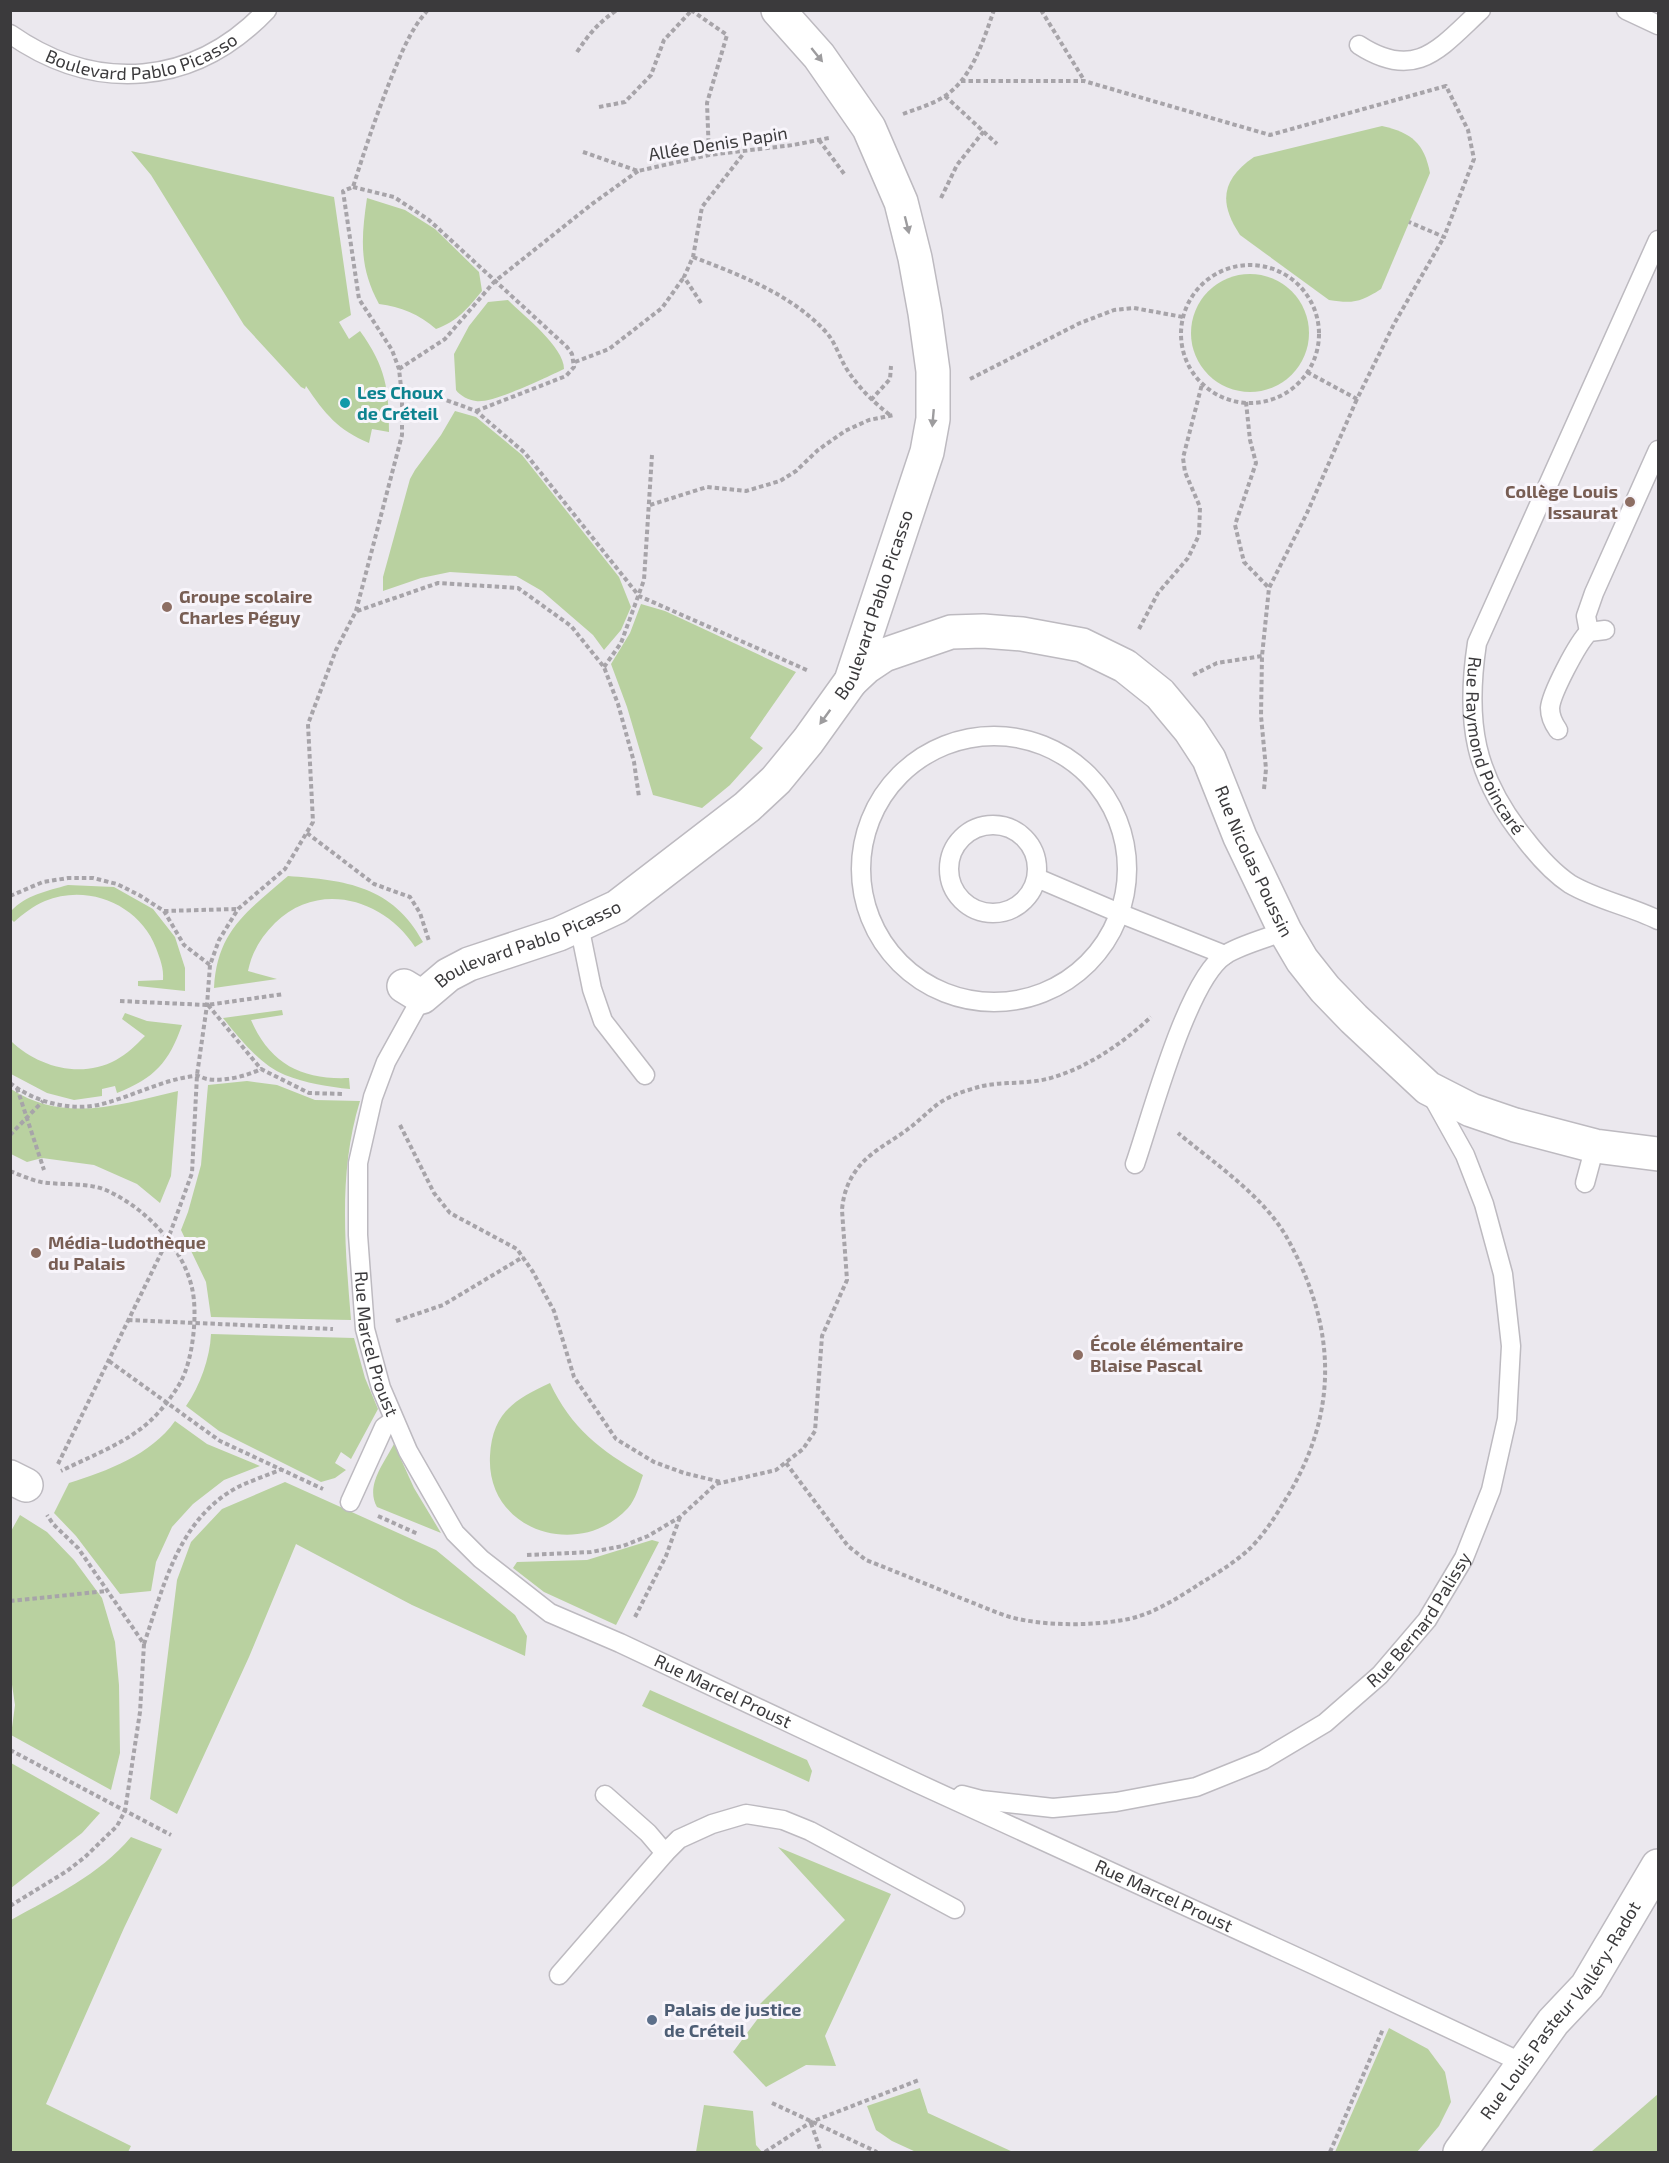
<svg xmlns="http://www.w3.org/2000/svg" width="1669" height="2163" viewBox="0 0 1669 2163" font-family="'Exo 2',sans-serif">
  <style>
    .green { fill: #b9d1a0 }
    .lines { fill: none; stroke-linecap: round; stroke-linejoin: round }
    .lane-casing { stroke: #bdbac0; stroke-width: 21 }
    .street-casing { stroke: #bdbac0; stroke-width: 36 }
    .path { stroke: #a7a4a9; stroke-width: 4; stroke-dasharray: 4.5 3; stroke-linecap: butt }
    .lane { stroke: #fff; stroke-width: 18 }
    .street { stroke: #fff; stroke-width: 33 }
    .oneway { fill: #9d9c9e }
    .culture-dot { fill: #0f9aa8; stroke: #f8f5fb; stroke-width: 2 }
    .education-dot { fill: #8d6e63; stroke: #f8f5fb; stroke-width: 2 }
    .service-dot { fill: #5c6f8a; stroke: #f8f5fb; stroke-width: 2 }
    .labels { text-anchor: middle; stroke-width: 6; stroke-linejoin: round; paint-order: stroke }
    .street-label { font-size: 18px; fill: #3b3a3c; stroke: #f8f5fb }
    .culture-label { font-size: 18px; font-weight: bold; fill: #0d838f; stroke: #f8f5fb; text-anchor: start }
    .education-label { font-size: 18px; font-weight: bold; fill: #785e54; stroke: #f8f5fb; text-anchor: start }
    .service-label { font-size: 18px; font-weight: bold; fill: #4e5e75; stroke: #f8f5fb; text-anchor: start }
  </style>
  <rect width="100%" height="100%" fill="#ebe8ee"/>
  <g class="green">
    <path d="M 1382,126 C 1412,133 1424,143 1430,173 L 1381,289 C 1361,302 1353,304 1329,300 L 1240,235 C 1218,202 1222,179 1254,157 Z"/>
    <path d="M 131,151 L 334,197 L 351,315 L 339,322 L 349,339 L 360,331 C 386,367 389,389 389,432 L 372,429 L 369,443 C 338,430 325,414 306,386 L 305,389 L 301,387 L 244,325 L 151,175 Z"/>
    <path d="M 367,198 L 405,210 L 435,229 L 479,272 L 482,291 C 467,309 458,321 436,329 C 419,314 401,307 379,304 C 359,267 361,239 367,198 Z"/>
    <circle cx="1250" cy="333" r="59"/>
    <path d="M 508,300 C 524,316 564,347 564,369 C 547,377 492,404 476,401 C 469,400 460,396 456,390 L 454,354 L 469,326 L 488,302 Z"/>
    <path d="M 455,411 L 476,417 L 522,455 L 619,577 L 631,607 L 621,630 L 604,650 L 593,635 L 542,591 L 516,576 L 450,572 L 421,578 L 383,591 L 383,577 L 410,479 L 415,470 L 441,435 Z"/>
    <path d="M 641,604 L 665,611 L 796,672 L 750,738 L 763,748 L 730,785 L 702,808 L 653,795 L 627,707 L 611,664 L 630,633 Z"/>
    <path d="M 288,876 C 345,880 393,886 423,942 L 415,947 C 384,899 319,880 275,923 C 261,937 252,952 248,971 L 277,979 L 214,988 C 217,930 248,911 288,876 Z"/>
    <path d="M 68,885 L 114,887 L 153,909 L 175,937 L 185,968 L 185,991 L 138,986 L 138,981 L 163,980 C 164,968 160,959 156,948 C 140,905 88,883 45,901 C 33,906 23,914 14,922 L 11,919 L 11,911 C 26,895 47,891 68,885 Z"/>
    <path d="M 282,1010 L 283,1015 L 251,1020 C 270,1064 302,1080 349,1078 L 350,1089 C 329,1087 305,1083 285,1075 C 260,1065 240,1039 223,1018 Z"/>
    <path d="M 125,1013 L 147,1021 L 182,1025 C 169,1062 155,1078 117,1093 L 115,1086 L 102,1089 L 102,1096 L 74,1100 L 47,1093 L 11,1074 L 11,1041 C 38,1067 81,1079 116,1060 C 127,1054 136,1045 145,1036 L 122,1019 Z"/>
    <path d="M 247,1081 L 277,1085 L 315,1100 L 360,1101 C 338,1172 345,1247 351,1320 L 211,1317 L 206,1282 L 181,1230 L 188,1212 L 201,1165 L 208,1085 Z"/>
    <path d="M 11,1089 C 65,1124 121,1104 178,1091 L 171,1176 L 160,1203 L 137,1184 L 94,1165 L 42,1158 L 27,1162 L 11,1154 Z"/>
    <path d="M 211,1334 L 354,1338 L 365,1378 L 378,1409 L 351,1459 L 341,1452 L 335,1463 L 346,1470 L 335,1478 L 321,1482 L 219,1431 L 186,1406 C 200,1386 210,1358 211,1334 Z"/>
    <path d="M 550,1383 C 571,1428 600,1450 643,1475 C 639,1486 636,1499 628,1508 C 579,1561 486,1531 490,1456 C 492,1413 515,1399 550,1383 Z"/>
    <path d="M 175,1421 L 207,1444 L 260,1466 L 224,1480 L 193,1504 L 172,1527 L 156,1562 L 151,1591 L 120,1594 L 76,1536 L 54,1513 L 69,1483 C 107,1471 151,1455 175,1421 Z"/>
    <path d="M 394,1444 L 414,1488 L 441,1533 L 377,1507 C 365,1486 384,1463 394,1444 Z"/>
    <path d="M 285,1482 L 436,1550 L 515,1615 L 527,1636 L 525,1656 L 412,1605 L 296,1544 L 249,1657 L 177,1814 L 150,1799 L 177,1580 L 191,1542 L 222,1509 Z"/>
    <path d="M 20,1515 L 47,1532 L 74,1560 L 102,1598 L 115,1642 L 119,1685 L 120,1753 L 111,1790 L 11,1735 L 15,1705 L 10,1671 L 10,1533 Z"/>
    <path d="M 652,1540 L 659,1542 L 616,1625 L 544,1592 L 513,1568 L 517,1562 L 587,1560 Z"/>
    <path d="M 650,1690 L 807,1760 L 812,1771 L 809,1782 L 642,1706 Z"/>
    <path d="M 11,1763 L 100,1813 L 82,1833 L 11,1888 Z"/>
    <path d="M 131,1837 L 162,1849 L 124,1928 L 46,2104 L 131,2146 L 128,2152 L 11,2152 L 11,1920 C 54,1896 99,1875 131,1837 Z"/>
    <path d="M 778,1847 L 891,1894 L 825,2036 L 836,2066 L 806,2065 L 766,2087 L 733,2052 L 759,2017 L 754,2010 L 845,1920 Z"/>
    <path d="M 1389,2028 L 1428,2049 L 1445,2072 L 1451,2102 L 1439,2126 L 1417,2152 L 1335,2152 Z"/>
    <path d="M 920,2088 L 928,2113 L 1013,2152 L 916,2152 L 892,2141 L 876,2130 L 867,2106 Z"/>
    <path d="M 1658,2094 L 1658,2152 L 1591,2152 Z"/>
    <path d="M 704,2105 L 753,2111 L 756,2145 L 762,2152 L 696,2152 Z"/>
  </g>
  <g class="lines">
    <defs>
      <g id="lane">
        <path d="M 1626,10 L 1658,25"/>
        <path id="s1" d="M 10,34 C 96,94 194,87 267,10"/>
        <path d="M 1359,45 C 1416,82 1440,48 1481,10"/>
        <path id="s2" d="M 1658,240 L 1477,643 C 1465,722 1474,776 1525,839 C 1538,856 1552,872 1570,884 C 1597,900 1630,906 1658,920"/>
        <path d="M 1589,632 L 1586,616 L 1594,593 L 1658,450"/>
        <path d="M 1558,730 C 1553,723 1550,717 1550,708 C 1551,694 1578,642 1589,632 L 1605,630"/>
        <circle cx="994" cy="869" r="133"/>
        <circle cx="993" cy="869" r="44"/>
        <path d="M 1037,878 L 1119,913 L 1225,955"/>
        <path d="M 579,925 L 592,989 L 603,1021 L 645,1075"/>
        <path id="s3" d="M 422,997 L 386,1062 L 373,1097 L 358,1163 L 358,1235 L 365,1329 L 381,1388 L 408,1451 L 455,1533 L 481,1559 L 550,1613 L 620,1643 L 917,1783 L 1312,1964 L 1525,2064"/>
        <path d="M 1135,1164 C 1151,1118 1187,980 1225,955 C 1237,946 1270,937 1285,931"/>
        <path d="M 1585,1183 L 1595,1146"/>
        <path d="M 350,1502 L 384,1427 L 394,1420"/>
        <path d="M 605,1795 L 648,1833 L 665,1853 L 679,1839 L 712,1824 L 746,1814 L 783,1820 L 810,1831 L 955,1909"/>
        <path id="s4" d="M 962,1795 L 981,1800 L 1053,1808 L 1116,1802 L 1196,1787 L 1263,1760 L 1325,1723 L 1380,1675 L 1427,1620 L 1464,1558 L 1491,1490 L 1507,1419 L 1511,1346 L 1503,1274 L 1484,1204 L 1465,1155 L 1431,1094"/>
        <path d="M 559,1975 L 665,1853"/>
      </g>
      <g id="street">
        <path id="s5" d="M 851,681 L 866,667 L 884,655 L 951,632 L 983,631 L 1022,634 L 1082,645 L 1125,666 L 1160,694 L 1190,730 L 1209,759 L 1240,837 L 1285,931 L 1302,960 L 1325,989 L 1354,1019 L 1428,1088 L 1471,1110 L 1515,1125 L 1595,1146 L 1658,1154"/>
        <path id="s6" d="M 404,986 L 422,997 L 448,975 L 469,964 L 559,934 L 617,907 L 747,807 L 776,780 L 808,741 L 851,681 L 927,452 L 933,419 L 933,371 L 925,313 L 915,258 L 901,202 L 869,128 L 819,56 L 778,10"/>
        <path d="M 10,1477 L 26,1485"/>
        <path id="s7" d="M 1460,2152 L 1553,2022 L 1587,1986 L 1658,1866"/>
      </g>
    </defs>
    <use href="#lane" class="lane-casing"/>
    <use href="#street" class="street-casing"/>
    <g class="path">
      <path d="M 691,10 L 727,35 L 707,103 L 709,155"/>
      <path d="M 1041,10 L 1084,80"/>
      <path d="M 577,52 C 589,34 599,22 617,10"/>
      <path d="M 961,81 L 1084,81 L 1270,135 L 1446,86 L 1468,130 L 1474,159 L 1444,237 L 1409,222"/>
      <path d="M 945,96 L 997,144"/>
      <path d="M 599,107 L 625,102 L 651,75 L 664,40 L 692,10"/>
      <path d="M 903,114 C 916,109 930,105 942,98 C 972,80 983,41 994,10"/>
      <path d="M 819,140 L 845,175"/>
      <path d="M 583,152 L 638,171 L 709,155 L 793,145 L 829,138"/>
      <path d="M 353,187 L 394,197 L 429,220 L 567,347 L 572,354 L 574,367 L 566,376 L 476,411"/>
      <path d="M 941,198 L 957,165 L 984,131"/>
      <path d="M 693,257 C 740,275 791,294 826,332 C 835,342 839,356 846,368 C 858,387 872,401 890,415"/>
      <circle cx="1250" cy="334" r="69"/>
      <path d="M 701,303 L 684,277 L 693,257 L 702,207 L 744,153"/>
      <path d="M 575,362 L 609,349 L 662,308 L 684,277"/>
      <path d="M 399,369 L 445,339 L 494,282 L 592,204 L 638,171"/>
      <path d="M 1307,372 L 1357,399 L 1394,324 L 1444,237"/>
      <path d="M 970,379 L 1080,323 L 1114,310 L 1134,308 L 1183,317"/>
      <path d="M 402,396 L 446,400 L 476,411 L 525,453 L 639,596 L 809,671"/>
      <path d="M 871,400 L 890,379 L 891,366"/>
      <path d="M 1246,402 L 1250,440 L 1256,463 L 1235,525 L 1244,562 L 1269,588"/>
      <path d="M 650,505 L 707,487 L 746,491 L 780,481 L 796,471 L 818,450 L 845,431 L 869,420 L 894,415"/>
      <path d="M 357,611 L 438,583 L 518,588 L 571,626 L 604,667 L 618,704 L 634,762 L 639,797"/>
      <path d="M 1139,629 L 1158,593 L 1188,558 L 1199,535 L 1200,507 L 1185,472 L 1183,458 L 1202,384"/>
      <path d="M 604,667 L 621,643 L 644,580 L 652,455"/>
      <path d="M 1193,675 L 1217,663 L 1262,656"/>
      <path d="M 1264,789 L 1266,769 L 1261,716 L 1262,656 L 1269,588 L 1307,513 L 1357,399"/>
      <path d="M 307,833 L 374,884 L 410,897 L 420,913 L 429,941"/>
      <path d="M 10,896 L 43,882 L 68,878 L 93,878 L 117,884 L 139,895 L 164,911 L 184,945 L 210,965"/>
      <path d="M 164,911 L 237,909"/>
      <path d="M 120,1001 L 207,1005 L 284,994"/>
      <path d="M 208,1005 L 261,1069"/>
      <path d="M 10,1083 C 34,1102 72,1112 102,1104 C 133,1096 162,1080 194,1076 C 199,1075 202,1078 207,1079 C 223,1082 247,1076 261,1069 L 309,1093 L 343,1094"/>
      <path d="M 17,1088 L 44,1170"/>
      <path d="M 400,1125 L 434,1193 L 450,1213 L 517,1249 L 533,1272 L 554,1311 L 574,1377 L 616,1439 L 654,1462 L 684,1473 L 721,1482"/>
      <path d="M 10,1135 L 43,1101"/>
      <path d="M 10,1171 C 20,1175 31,1180 41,1182 C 65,1186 90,1181 112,1193 C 148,1211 183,1248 192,1288 C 198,1313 193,1361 180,1383 C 172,1397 161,1411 149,1422 C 126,1443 89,1457 61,1471"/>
      <path d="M 128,1320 L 333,1329"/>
      <path d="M 396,1321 L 443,1305 L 523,1257"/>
      <path d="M 109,1361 L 220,1441 L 323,1489"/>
      <path d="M 786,1463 L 848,1546 L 866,1560 C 899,1573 931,1586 963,1599 C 979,1605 994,1612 1010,1617 C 1043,1626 1090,1626 1123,1620 C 1150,1616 1178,1598 1201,1583 C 1216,1574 1232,1564 1246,1552 C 1260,1540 1274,1519 1284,1502 C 1340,1413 1337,1327 1286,1236 C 1262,1195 1214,1163 1178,1133"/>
      <path d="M 58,1464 L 168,1239 L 192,1173 L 197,1075 L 207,1005 L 210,965 L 219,940 L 238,909 L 285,869 L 313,822 L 308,724 L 336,650 L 356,611 L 402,435 L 402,396 L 399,369 L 392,350 L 359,299 L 343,191 L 353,187 C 365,149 377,113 392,76 C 401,54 411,28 428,10"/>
      <path d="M 378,1516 L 418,1534"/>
      <path d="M 527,1555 L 591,1552 L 623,1546 L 648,1536 L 680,1517 L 716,1484 L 776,1470 L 803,1449 L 815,1431 L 822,1336 L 847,1280 L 842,1210 C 843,1197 847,1183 855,1172 C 868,1152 890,1143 908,1129 C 921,1120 933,1105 948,1098 C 958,1093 971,1089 982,1086 C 1006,1081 1029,1085 1054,1077 C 1090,1066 1124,1042 1151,1017"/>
      <path d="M 10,1601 L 107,1591"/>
      <path d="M 635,1617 L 666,1556 L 680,1517"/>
      <path d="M 144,1644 C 164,1585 179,1517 240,1486 C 253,1480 268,1475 282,1469"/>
      <path d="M 10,1750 L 171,1835"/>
      <path d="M 10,1906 L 67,1871 L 85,1857 L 117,1826 L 125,1811 L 140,1712 L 144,1644 L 78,1548 L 53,1524 L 47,1515"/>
      <path d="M 772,2103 L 877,2152"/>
      <path d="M 811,2123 L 821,2152"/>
      <path d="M 765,2152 L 811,2122 L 919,2080"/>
      <path d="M 1330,2152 L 1383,2029"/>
    </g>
    <use href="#lane" class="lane"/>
    <use href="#street" class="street"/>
  </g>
  <defs><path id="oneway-solid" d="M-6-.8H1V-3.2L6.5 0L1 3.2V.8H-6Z" transform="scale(1.5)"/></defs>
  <g class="oneway">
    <use href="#oneway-solid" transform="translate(817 55) rotate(51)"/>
    <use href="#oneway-solid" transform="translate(907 225) rotate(76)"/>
    <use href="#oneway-solid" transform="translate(933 418) rotate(95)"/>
    <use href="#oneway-solid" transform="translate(825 717) rotate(126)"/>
  </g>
  <circle class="culture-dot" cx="345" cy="403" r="6"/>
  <g class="education-dot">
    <circle cx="1630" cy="502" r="6"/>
    <circle cx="167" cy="607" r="6"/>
    <circle cx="36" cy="1253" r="6"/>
    <circle cx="1078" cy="1355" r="6"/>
  </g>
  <circle class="service-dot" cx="652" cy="2020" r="6"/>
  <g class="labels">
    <g class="street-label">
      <text dy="6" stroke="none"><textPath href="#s1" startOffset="142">Boulevard Pablo Picasso</textPath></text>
      <text transform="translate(718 144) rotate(-9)" y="6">Allée Denis Papin</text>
      <text dy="6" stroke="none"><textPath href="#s6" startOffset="645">Boulevard Pablo Picasso</textPath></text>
      <text dy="6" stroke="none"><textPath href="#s2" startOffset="549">Rue Raymond Poincaré</textPath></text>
      <text dy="6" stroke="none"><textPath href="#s5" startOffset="531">Rue Nicolas Poussin</textPath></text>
      <text dy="6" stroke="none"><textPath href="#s6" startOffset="141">Boulevard Pablo Picasso</textPath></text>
      <text dy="6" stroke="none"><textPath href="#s3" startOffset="362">Rue Marcel Proust</textPath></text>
      <text dy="6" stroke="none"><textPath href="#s4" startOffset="522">Rue Bernard Palissy</textPath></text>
      <text dy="6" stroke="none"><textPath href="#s3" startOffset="884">Rue Marcel Proust</textPath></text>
      <text dy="6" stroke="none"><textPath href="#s3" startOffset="1370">Rue Marcel Proust</textPath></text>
      <text dy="6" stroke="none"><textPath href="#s7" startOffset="174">Rue Louis Pasteur Valléry-Radot</textPath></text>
    </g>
    <g class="culture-label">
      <text x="357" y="399">Les Choux<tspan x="357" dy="21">de Créteil</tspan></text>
    </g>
    <g class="education-label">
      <text x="1618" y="498" text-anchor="end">Collège Louis<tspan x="1618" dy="21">Issaurat</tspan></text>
      <text x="179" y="603">Groupe scolaire<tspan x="179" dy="21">Charles Péguy</tspan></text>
      <text x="48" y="1249">Média-ludothèque<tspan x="48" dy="21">du Palais</tspan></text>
      <text x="1090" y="1351">École élémentaire<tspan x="1090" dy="21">Blaise Pascal</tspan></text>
    </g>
    <g class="service-label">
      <text x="664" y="2016">Palais de justice<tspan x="664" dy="21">de Créteil</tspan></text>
    </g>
  </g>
  <rect width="1669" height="2163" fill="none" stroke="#3b3a3c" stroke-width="24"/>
</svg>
